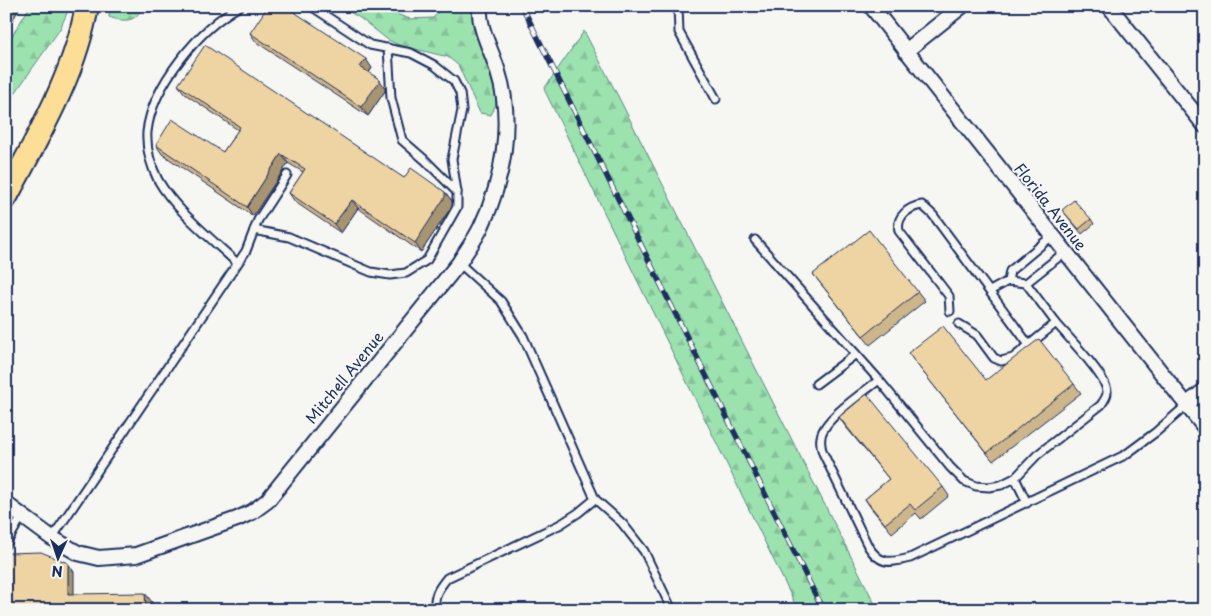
<svg xmlns="http://www.w3.org/2000/svg" width="1211" height="616" viewBox="0 0 1211 616" font-family="'Playpen Sans',sans-serif">
  <style>
    .forest { fill: url(#forest-firs); stroke: #5c8886 }
    .lines { fill: none; stroke-linecap: round; stroke-linejoin: round }
    .lane-casing { stroke: #1b2f5e; stroke-width: 11 }
    .street-casing { stroke: #1b2f5e; stroke-width: 18 }
    .primary-casing { stroke: #1b2f5e; stroke-width: 26 }
    .lane { stroke: #f6f6f2; stroke-width: 7 }
    .street { stroke: #f6f6f2; stroke-width: 14 }
    .primary { stroke: #fdde96; stroke-width: 22 }
    .rail-casing { stroke: #1b2f5e; stroke-width: 5.5 }
    .rail { stroke: #f6f6f2; stroke-width: 4; stroke-dasharray: 11; stroke-linecap: butt }
    .wall { fill: #cdb58c; stroke: #1b2f5e }
    .shaded-wall { fill: #a79472; stroke: #1b2f5e }
    .building { fill: #eed3a3; stroke: #1b2f5e }
    .labels { text-anchor: middle; stroke-width: 4; stroke-linejoin: round; paint-order: stroke }
    .street-label { font-size: 15px; fill: #1b2f5e; stroke: #f6f6f2 }
  </style>
  <defs>
    <pattern id="forest-firs" width="22" height="20" patternUnits="userSpaceOnUse" patternTransform="scale(1.25)"><rect width="22" height="20" fill="#9ce2af"/><path d="M5 1l3.5 6h-7zM16 11l3.5 6h-7z" fill="#86c299"/></pattern>
  </defs>
  <rect width="100%" height="100%" fill="#f6f6f2"/>
  <filter id="ink" filterUnits="userSpaceOnUse"><feTurbulence type="fractalNoise" baseFrequency=".02" numOctaves="2"/><feDisplacementMap in="SourceGraphic" scale="10" xChannelSelector="R" yChannelSelector="G"/><feConvolveMatrix kernelMatrix="1 2 1 2 8 2 1 2 1" color-interpolation-filters="sRGB"/></filter>
  <g filter="url(#ink)">
    <g class="forest">
      <path d="M 30,6 L 70,6 L 60,29 L 6,106 L 6,46 Z"/>
      <path d="M 110,6 L 142,6 C 137,23 123,22 109,17 Z"/>
      <path d="M 339,6 L 374,6 L 410,19 L 433,18 L 444,6 L 477,6 L 477,13 L 489,71 L 495,93 L 496,104 L 491,115 L 480,113 L 458,65 L 448,57 L 399,45 L 388,40 L 360,18 Z"/>
      <path d="M 584,31 L 619,98 L 878,610 L 798,610 L 544,89 Z"/>
    </g>
    <g class="lines">
      <defs>
        <g id="lane">
          <path d="M 678,6 L 679,32 L 716,99"/>
          <path d="M 388,48 L 391,98 L 402,140 L 425,160 L 457,192"/>
          <path d="M 254,230 L 289,237 L 371,272 L 390,275 L 406,273 L 427,260 L 457,207 L 457,192 L 452,159 L 462,110 L 460,93 L 454,81 L 434,65 L 411,53 L 370,45 L 311,6"/>
          <path d="M 755,240 L 879,380 L 950,467 L 964,481 L 976,486 L 989,487 L 1001,485 L 1015,478 L 1037,455 L 1101,405 C 1105,399 1109,394 1106,387 C 1101,371 1068,337 1056,323"/>
          <path d="M 237,263 C 212,239 175,210 158,180 C 151,166 146,148 147,132 C 152,85 200,28 240,6"/>
          <path d="M 1008,281 L 1010,271 L 1052,236"/>
          <path d="M 990,291 L 1008,281 L 1026,283 L 1065,252"/>
          <path d="M 950,311 L 949,296 L 899,231 C 896,217 908,207 922,205 L 933,215 L 1029,345"/>
          <path d="M 959,324 L 977,335 L 994,358 L 1001,361 L 1013,358 L 1056,323 L 1026,283"/>
          <path d="M 879,380 C 864,392 823,419 821,437 C 820,443 821,448 823,453 L 868,546 C 880,565 889,563 910,558 L 1125,455 L 1156,432 L 1187,405"/>
          <path d="M 816,384 L 856,354"/>
          <path d="M 1015,478 L 1027,503"/>
          <path d="M 595,499 L 622,523 L 644,551 L 672,610"/>
          <path d="M 52,538 L 246,251 L 258,220 L 287,175"/>
          <path d="M 6,544 L 22,516"/>
          <path d="M 436,610 C 432,597 439,588 447,578 L 561,524 L 578,513 L 595,499 L 523,336 L 501,301 L 459,263"/>
        </g>
        <g id="street">
          <path d="M 871,6 L 1205,428"/>
          <path d="M 1109,6 L 1205,126"/>
          <path d="M 906,51 L 962,6"/>
          <path d="M 1187,404 L 1205,390"/>
          <path d="M 6,504 L 52,538 L 78,553 L 99,558 L 136,555 L 237,519 L 252,512 L 267,501 L 459,263 C 466,251 475,240 481,227 C 503,182 514,121 498,72 C 492,50 478,29 480,6"/>
        </g>
        <path id="primary" d="M 6,197 C 38,136 75,75 87,6"/>
      </defs>
      <use href="#lane" class="lane-casing"/>
      <use href="#street" class="street-casing"/>
      <use href="#primary" class="primary-casing"/>
      <use href="#lane" class="lane"/>
      <use href="#street" class="street"/>
      <use href="#primary" class="primary"/>
      <defs>
        <path id="rail" d="M 522,6 L 823,610"/>
      </defs>
      <use href="#rail" class="rail-casing"/>
      <use href="#rail" class="rail"/>
    </g>
    <g class="wall">
      <path d="M 250,33 L 372,68 L 369,73 L 379,79 L 385,88 L 385,91 L 368,116 L 256,42 Z"/>
      <path d="M 178,85 L 404,178 L 445,192 L 452,201 L 452,206 L 421,252 L 358,208 L 341,233 L 295,202 L 289,193 L 303,172 L 288,163 L 253,216 L 162,154 L 156,145 L 223,152 L 238,130 L 185,94 Z"/>
      <path d="M 1062,210 L 1091,219 L 1094,224 L 1082,234 Z"/>
      <path d="M 813,274 L 918,292 L 925,301 L 870,345 L 820,283 Z"/>
      <path d="M 908,353 L 986,380 L 1074,384 L 1081,393 L 993,461 Z"/>
      <path d="M 839,417 L 943,487 L 949,496 L 921,519 L 916,513 L 892,533 L 871,508 L 865,499 L 889,479 L 845,426 Z"/>
    </g>
    <g class="shaded-wall">
      <path d="M 10,6 L 21,6 L 6,31 L 6,12 Z"/>
      <path d="M 366,59 L 372,68 L 366,76 L 360,67 Z"/>
      <path d="M 379,79 L 385,88 L 385,91 L 368,116 L 361,107 Z"/>
      <path d="M 281,154 L 288,163 L 253,216 L 247,207 Z"/>
      <path d="M 445,192 L 452,201 L 452,206 L 421,252 L 415,243 Z"/>
      <path d="M 352,200 L 358,208 L 341,233 L 334,224 Z"/>
      <path d="M 68,563 L 74,572 L 74,603 L 68,594 Z"/>
      <path d="M 145,593 L 152,602 L 152,610 L 146,610 Z"/>
    </g>
    <g class="building">
      <path d="M 6,6 L 10,6 L 6,12 Z"/>
      <path d="M 268,6 L 285,6 L 366,59 L 360,67 L 379,79 L 379,82 L 361,107 L 250,33 Z"/>
      <path d="M 205,45 L 404,178 L 411,168 L 445,192 L 445,197 L 415,243 L 352,200 L 334,224 L 289,193 L 305,169 L 281,154 L 247,207 L 156,145 L 172,119 L 223,152 L 240,127 L 178,85 Z"/>
      <path d="M 1074,200 L 1091,219 L 1079,229 L 1062,210 Z"/>
      <path d="M 869,230 L 918,292 L 863,336 L 813,274 Z"/>
      <path d="M 943,326 L 986,380 L 1039,339 L 1074,384 L 987,453 L 908,353 Z"/>
      <path d="M 867,394 L 943,487 L 915,510 L 910,504 L 885,524 L 865,499 L 889,479 L 839,417 Z"/>
      <path d="M 41,552 L 68,563 L 68,594 L 145,593 L 146,610 L 8,610 L 7,553 Z"/>
    </g>
  </g>
  <g class="labels">
    <g class="street-label">
      <text transform="translate(1050 207) rotate(52)" y="5">Florida Avenue</text>
      <text transform="translate(345 378) rotate(-51)" y="5">Mitchell Avenue</text>
    </g>
  </g>
  <rect width="1211" height="616" fill="none" stroke="#f6f6f2" stroke-width="25"/>
  <rect x="12" y="12" width="1186" height="591" fill="none" stroke="#1b2f5e" stroke-width="2" filter="url(#ink)"/>
  <g transform="translate(58 558) rotate(183)" stroke="#f6f6f2" stroke-width="4" paint-order="stroke">
  <path d="M0-4L9 19L0 12L-9 19Z" fill="#1b2f5e"/>
  <text y="-8" font-size="14" font-weight="bold" text-anchor="middle" fill="#1b2f5e">N</text>
  </g>
</svg>
